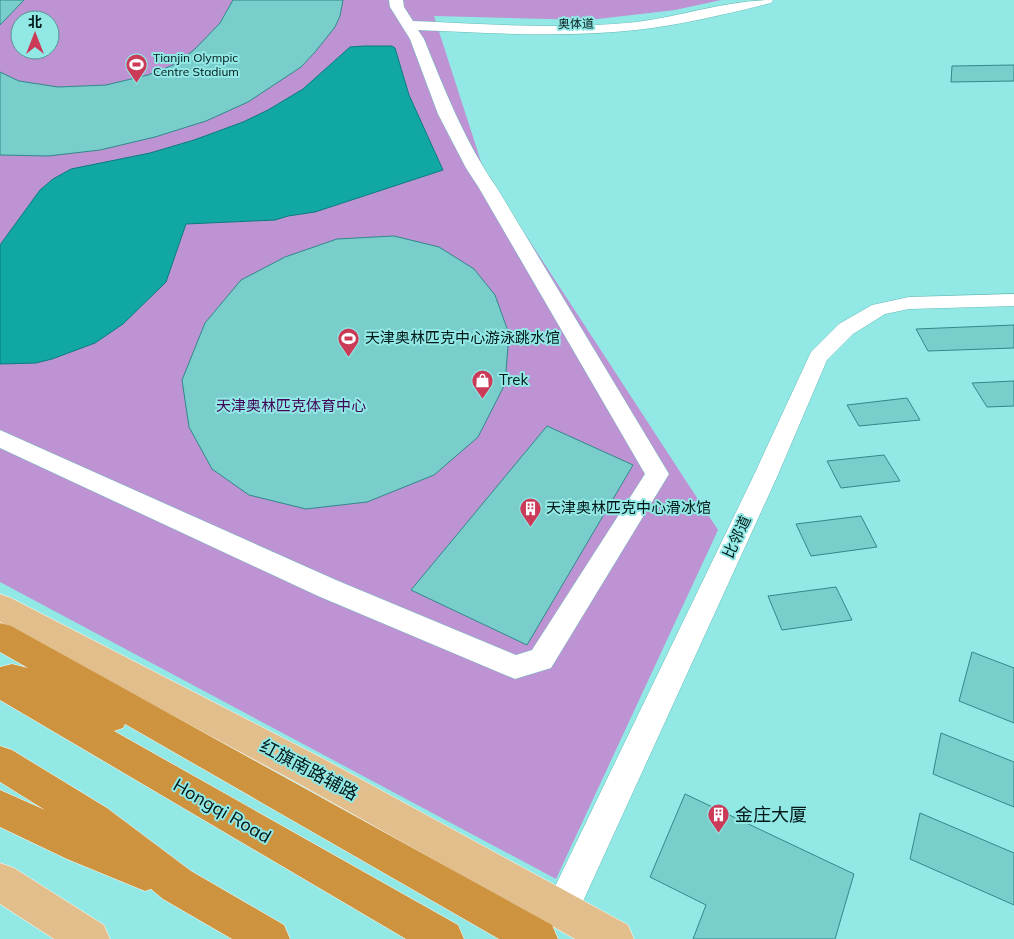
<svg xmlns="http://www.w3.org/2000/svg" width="1014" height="939" viewBox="0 0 1014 939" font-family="Mulish,'Noto Sans SC',sans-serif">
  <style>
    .green { fill: #be93d4; fill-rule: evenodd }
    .water { fill: #10a7a5; stroke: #0b7c7b }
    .building { fill: #79cecc; stroke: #308988 }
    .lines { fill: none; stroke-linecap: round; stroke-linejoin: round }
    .minor-casing { stroke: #65bbb9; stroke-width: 1 }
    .major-casing { stroke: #fff; stroke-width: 1 }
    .highway-casing { stroke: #fff; stroke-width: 1 }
    .minor { fill: #fff; fill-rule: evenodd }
    .major { fill: #e1be8b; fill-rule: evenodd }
    .highway { fill: #cd933e; fill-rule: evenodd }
    .labels { text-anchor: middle; stroke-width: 4; stroke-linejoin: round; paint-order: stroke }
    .far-street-label { font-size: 12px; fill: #001918; stroke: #92e8e5 }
    .far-poi-label { font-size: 12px; fill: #001918; stroke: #92e8e5; text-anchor: start }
    .poi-label { font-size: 15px; fill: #001918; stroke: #92e8e5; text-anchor: start }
    .park-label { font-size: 15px; fill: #420658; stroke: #92e8e5 }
    .street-label { font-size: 15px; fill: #001918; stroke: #92e8e5 }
    .near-street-label { font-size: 18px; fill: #001918; stroke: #92e8e5 }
    .near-poi-label { font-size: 18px; fill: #001918; stroke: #92e8e5; text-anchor: start }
  </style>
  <rect width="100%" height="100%" fill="#92e8e5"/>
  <path class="green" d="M 0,0 L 721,0 L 675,10 L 589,20 L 434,16 L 484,171 L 718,530 L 556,879 L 0,582 ZM 20,20 L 50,20 L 50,50 L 20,50 Z"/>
  <path class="water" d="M 364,46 L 392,46 L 395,48 L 409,95 L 443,170 L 315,212 L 288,216 L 275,220 L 186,224 L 166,282 L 123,324 L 95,343 L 52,359 L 36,363 L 0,364 L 0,245 L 40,190 L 53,179 L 71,169 L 150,153 L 194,140 L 243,122 L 268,110 L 303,89 L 350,47 Z"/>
  <g class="building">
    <path d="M 0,0 L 24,0 L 0,25 Z"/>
    <path d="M 233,0 L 343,0 L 340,16 L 335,27 L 315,52 L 301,67 L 248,102 L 206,121 L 155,137 L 100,150 L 48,156 L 0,155 L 0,72 L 19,81 L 58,87 L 106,85 L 148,75 L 178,63 L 196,48 L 220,23 Z"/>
    <path d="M 1014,65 L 1014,81 L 951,82 L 952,66 Z"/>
    <path d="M 394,236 L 439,247 L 474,269 L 495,295 L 509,334 L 505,384 L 478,437 L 434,475 L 367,502 L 306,509 L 249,495 L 212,469 L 189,427 L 182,380 L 205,323 L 241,280 L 285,257 L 337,239 Z"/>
    <path d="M 1014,325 L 1014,348 L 928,351 L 916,329 Z"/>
    <path d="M 1014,381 L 1014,406 L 987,407 L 972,383 Z"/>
    <path d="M 907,398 L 920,420 L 859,426 L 847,405 Z"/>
    <path d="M 547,426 L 633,465 L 527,645 L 411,590 Z"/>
    <path d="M 884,455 L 900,481 L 841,488 L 827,461 Z"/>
    <path d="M 861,516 L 877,547 L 811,556 L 796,524 Z"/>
    <path d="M 836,587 L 852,620 L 782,630 L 768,596 Z"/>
    <path d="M 972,652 L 1014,668 L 1014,723 L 959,701 Z"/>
    <path d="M 941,733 L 1014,762 L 1014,807 L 933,774 Z"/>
    <path d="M 685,794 L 854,874 L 835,939 L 693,939 L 706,905 L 650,877 Z"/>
    <path d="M 920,813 L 1014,853 L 1014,905 L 910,859 Z"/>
  </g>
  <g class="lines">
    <defs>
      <g id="minor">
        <path d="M 389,0 L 403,0 L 404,7 L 413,21 C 487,24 563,30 637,22 C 683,16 727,0 773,0 L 771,3 C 726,14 681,25 636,30 C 563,38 490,33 418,30 L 424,39 C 445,91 465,142 497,188 L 669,474 L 551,668 L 515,679 L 318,596 L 0,448 L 0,430 L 336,580 L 516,655 L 532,650 L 645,474 L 479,188 L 466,168 L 438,114 L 410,39 L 390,7 Z"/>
        <path d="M 1014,294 L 1014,306 L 909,309 L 885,314 L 853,334 L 827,360 L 777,477 L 574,921 L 562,926 L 550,921 L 545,909 L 550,897 L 753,477 L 811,352 L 839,324 L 872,305 L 909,297 Z"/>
      </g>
      <g id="major">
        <path d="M 0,594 L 11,598 L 322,758 L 628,925 L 634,939 L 575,939 L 296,782 L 0,622 Z"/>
        <path d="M 0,863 L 14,868 L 104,925 L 110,939 L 54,939 L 0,904 Z"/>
      </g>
      <g id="highway">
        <path d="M 0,623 L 11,626 L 552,925 L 558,939 L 499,939 L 125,724 L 123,728 L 114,731 L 458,925 L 464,939 L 406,939 L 0,700 L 0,667 L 12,664 L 28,668 L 0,652 Z"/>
        <path d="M 0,746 L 12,750 L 107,808 L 191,871 L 284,925 L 290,939 L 232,939 L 163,899 L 151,889 L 145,891 L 67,859 L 0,827 L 0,790 L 45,810 L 0,782 Z"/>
      </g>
    </defs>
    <use href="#minor" class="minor-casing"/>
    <use href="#major" class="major-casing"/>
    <use href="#highway" class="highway-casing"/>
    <use href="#minor" class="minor"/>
    <use href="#major" class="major"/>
    <use href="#highway" class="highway"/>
  </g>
  <defs>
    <symbol id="stadium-pin" viewBox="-11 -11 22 30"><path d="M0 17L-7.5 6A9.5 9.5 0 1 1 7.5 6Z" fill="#cb3b58" stroke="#92e8e5"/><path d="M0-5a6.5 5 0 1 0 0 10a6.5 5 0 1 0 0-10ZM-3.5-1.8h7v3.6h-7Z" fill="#fff"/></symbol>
    <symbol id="shop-pin" viewBox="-11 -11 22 30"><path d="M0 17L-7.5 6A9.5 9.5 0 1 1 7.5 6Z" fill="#cb3b58" stroke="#92e8e5"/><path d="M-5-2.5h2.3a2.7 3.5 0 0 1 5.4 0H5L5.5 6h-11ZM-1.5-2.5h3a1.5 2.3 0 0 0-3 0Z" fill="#fff"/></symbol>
    <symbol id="building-pin" viewBox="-11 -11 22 30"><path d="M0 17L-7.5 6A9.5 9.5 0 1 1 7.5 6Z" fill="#cb3b58" stroke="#92e8e5"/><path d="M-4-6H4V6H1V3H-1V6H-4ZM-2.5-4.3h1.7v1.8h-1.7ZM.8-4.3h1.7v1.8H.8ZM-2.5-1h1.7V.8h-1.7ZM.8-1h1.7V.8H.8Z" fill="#fff"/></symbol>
  </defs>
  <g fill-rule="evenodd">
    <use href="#stadium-pin" x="124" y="52" width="25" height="34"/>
    <use href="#stadium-pin" x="336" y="326" width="25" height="34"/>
    <use href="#shop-pin" x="470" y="368" width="25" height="34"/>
    <use href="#building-pin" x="518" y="496" width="25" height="34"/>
    <use href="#building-pin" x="706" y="802" width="25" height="34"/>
  </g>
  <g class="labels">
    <g class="far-street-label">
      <text transform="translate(576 24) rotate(-1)" y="4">奥体道</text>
    </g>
    <g class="far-poi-label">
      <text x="153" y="62">Tianjin Olympic<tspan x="153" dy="14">Centre Stadium</tspan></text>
    </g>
    <g class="poi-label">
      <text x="365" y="343">天津奥林匹克中心游泳跳水馆</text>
      <text x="499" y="385">Trek</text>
      <text x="546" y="513">天津奥林匹克中心滑冰馆</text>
    </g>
    <g class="park-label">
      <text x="291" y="411">天津奥林匹克体育中心</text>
    </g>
    <g class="street-label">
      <text transform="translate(737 537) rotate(-65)" y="5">比邻道</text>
    </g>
    <g class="near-street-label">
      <text transform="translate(309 770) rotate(28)" y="6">红旗南路辅路</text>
      <text transform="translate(222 811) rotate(30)" y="6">Hongqi Road</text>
    </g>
    <g class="near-poi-label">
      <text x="735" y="821">金庄大厦</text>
    </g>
  </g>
  <g transform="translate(35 35)"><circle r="24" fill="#92e8e5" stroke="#589593"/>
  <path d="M0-4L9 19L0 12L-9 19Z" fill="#cb3b58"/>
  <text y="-8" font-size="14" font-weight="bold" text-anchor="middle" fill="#001918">北</text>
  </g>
</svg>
